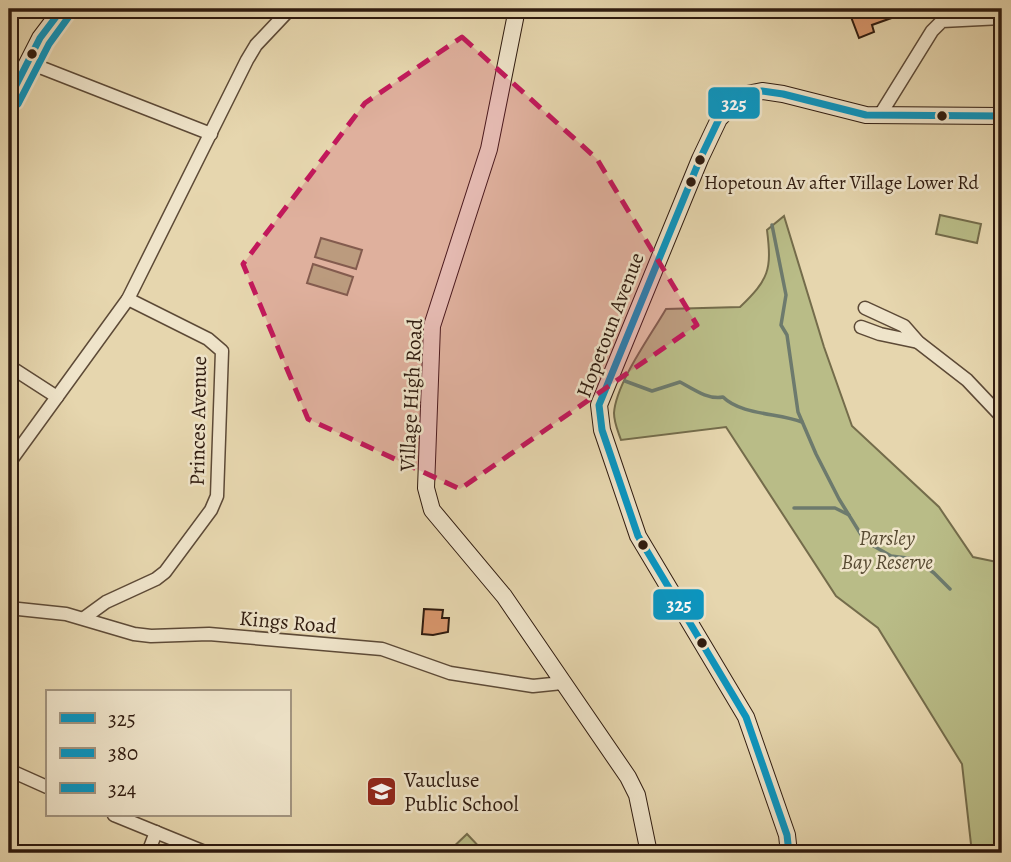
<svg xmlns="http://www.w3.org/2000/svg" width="1011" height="862" viewBox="0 0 1011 862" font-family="Alegreya,serif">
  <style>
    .green { fill: #b9bc87; stroke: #746c4b; stroke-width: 2 }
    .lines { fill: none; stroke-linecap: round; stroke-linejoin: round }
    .stream { stroke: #6d7a6d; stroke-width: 3.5 }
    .building { fill: #d8966c; stroke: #2f1b0f; stroke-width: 2 }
    .street-casing { stroke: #5d4a37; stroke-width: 15 }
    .secondary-casing { stroke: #2f1b0f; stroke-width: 18 }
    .street { stroke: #efe4ca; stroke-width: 12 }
    .secondary { stroke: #efe4ca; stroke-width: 16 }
    .bus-1-casing { stroke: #efe4ca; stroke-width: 12 }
    .bus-2-casing { stroke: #efe4ca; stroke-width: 12 }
    .bus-3-casing { stroke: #efe4ca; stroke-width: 12 }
    .bus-1 { stroke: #0996c2; stroke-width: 7 }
    .bus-2 { stroke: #0996c2; stroke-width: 7 }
    .bus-3 { stroke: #0996c2; stroke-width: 7 }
    .marked { fill: #c2185b; fill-opacity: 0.2; stroke: #c2185b; stroke-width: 5; stroke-dasharray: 14 9; stroke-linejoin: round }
    .bus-dot { fill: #2f1b0f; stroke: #efe4ca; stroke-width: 2.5 }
    .labels { text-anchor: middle; stroke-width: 5; stroke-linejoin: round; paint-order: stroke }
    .bus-label { font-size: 19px; fill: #2f1b0f; stroke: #efe4ca; text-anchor: start }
    .street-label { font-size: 21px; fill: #2f1b0f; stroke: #efe4ca }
    .park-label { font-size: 21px; font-style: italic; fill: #584b33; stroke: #efe4ca }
    .poi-label { font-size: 21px; fill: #2f1b0f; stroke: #efe4ca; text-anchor: start }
    .line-badge { stroke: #efe4ca; stroke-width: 2.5 }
    .badge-label { font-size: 19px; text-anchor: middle; font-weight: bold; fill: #fff }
  </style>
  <rect width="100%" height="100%" fill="#e6d6ae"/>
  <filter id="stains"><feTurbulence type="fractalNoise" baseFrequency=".00286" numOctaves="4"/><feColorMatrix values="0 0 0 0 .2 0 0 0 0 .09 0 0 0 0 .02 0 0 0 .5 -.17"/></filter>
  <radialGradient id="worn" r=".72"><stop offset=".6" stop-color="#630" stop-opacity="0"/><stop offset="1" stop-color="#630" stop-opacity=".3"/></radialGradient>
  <g class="green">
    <path d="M 940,215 L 981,224 L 977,243 L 936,234 Z"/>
    <path d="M 784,216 L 824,347 L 852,426 L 939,507 L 973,557 L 1002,563 L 1002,853 L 972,853 L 962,764 L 878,628 L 836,596 L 726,427 L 621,440 C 618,431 614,423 614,413 C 616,383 651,335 666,309 L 740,307 C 769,279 772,270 767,230 Z"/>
    <path d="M 321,238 L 362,250 L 356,269 L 315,257 Z"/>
    <path d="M 313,264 L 353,277 L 347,295 L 307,283 Z"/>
    <path d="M 467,834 L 485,853 L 447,853 Z"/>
  </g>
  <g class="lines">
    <g class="stream">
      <path d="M 772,225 L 786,295 L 781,325 L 787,335 L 798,412 L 816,454 L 839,499 L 865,541 L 891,556 L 915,559 L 934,573 L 950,589"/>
      <path d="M 625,381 L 652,391 L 680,382 C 693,389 708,400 723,397 C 741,415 779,413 802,422"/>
      <path d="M 794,508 L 835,508 L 849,515"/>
    </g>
  </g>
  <g class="building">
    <path d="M 848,9 L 914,9 L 914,10 L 872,25 L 874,32 L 859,38 Z"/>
    <path d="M 424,609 L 443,610 L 442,618 L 449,618 L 448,632 L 433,635 L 422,634 Z"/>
  </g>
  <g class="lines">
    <defs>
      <g id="street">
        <path d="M 27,62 L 211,134"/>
        <path d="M 880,115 L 932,31 L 942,21 L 1002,18"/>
        <path d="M 865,308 L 904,326 L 918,342 L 967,380 L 1002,417"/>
        <path d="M 861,327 L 880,334 L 918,342"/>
        <path d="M 9,366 L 57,397"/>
        <path d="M 9,463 L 128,299 L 247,60 L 256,45 L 290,9"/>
        <path d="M 9,608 L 66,614 L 134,634 L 151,636 L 209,634 L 382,649 L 450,673 L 533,686 L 562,683"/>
        <path d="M 84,618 L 106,602 L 156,579 L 165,572 L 211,510 L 217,496 L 222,351 L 208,339 L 128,299"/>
        <path d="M 9,770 L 47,787"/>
        <path d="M 114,815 L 207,853"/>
        <path d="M 148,853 L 156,832"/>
      </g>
      <g id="secondary">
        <path d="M 517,9 L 489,149 L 432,326 L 426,488 L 432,510 L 504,596 L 628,777 L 637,795 L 649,853"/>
        <path d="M 9,99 L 40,38 L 62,9"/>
        <path d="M 789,853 L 787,835 L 746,717 L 638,536 L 602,430 L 599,405 L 700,159 L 719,119 L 736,101 L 747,94 L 762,91 L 783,94 L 866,115 L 1002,116"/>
      </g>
    </defs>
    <use href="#street" class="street-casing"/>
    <use href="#secondary" class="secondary-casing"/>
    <use href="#street" class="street"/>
    <use href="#secondary" class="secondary"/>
    <defs>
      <path id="bus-1" d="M 789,853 L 787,835 L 746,717 L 638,536 L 602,430 L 599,405 L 700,159 L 719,119 L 736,101 L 747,94 L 762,91 L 783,94 L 866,115 L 1002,116"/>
      <path id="bus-2" d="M 9,99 L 40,38 L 62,9"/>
      <path id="bus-3" d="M 18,104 L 49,44 L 70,15"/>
    </defs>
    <use href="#bus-1" class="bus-1-casing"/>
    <use href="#bus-2" class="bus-2-casing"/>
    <use href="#bus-3" class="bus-3-casing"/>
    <use href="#bus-1" class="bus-1"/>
    <use href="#bus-2" class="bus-2"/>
    <use href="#bus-3" class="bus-3"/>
  </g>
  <path class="marked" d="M 462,37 L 597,159 L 697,325 L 460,489 L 308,419 L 243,264 L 365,103 Z"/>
  <defs>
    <symbol id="school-square" viewBox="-11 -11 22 22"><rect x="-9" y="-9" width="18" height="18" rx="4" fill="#8f2418" stroke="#efe4ca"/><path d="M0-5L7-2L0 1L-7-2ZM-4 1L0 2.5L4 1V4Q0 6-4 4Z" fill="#fff"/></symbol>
  </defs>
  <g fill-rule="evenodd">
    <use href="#school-square" x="364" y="774" width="35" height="35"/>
  </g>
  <g class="bus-dot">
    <circle cx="32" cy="54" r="6"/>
    <circle cx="942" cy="116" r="6"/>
    <circle cx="700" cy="160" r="6"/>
    <circle cx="691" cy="182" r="6"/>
    <circle cx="643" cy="545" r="6"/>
    <circle cx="702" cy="643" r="6"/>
  </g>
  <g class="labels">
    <g class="bus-label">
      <text x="704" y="189">Hopetoun Av after Village Lower Rd</text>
    </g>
    <g class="street-label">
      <text transform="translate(610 325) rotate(-69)" y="7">Hopetoun Avenue</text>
      <text transform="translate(411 395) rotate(-87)" y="7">Village High Road</text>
      <text transform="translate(198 421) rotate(-89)" y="7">Princes Avenue</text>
      <text transform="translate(288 622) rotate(5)" y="7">Kings Road</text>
    </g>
    <g class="park-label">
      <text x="887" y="545">Parsley<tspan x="887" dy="24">Bay Reserve</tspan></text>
    </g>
    <g class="poi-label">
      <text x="404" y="787">Vaucluse<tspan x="404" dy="24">Public School</tspan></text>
    </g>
  </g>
  <g class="line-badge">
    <rect x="707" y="86" width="54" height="34" rx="7" fill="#0996c2"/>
    <rect x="652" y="588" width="53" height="33" rx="7" fill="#0996c2"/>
  </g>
  <g class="badge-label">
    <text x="734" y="110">325</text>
    <text x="679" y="611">325</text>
  </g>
  <rect width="1011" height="862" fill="none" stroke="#e6d6ae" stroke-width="35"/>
  <rect x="10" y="10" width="990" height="841" fill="none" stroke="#2f1b0f" stroke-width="3.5"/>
  <rect x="18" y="18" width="976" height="827" fill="none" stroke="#2f1b0f" stroke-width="2"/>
  <rect x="46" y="690" width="245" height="126" fill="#efe4ca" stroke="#a2947f" stroke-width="2"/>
  <rect x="60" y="713" width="35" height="10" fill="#0996c2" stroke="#a2947f" stroke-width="2"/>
  <text x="108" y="726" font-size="21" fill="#2f1b0f">325</text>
  <rect x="60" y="748" width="35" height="10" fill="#0996c2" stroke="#a2947f" stroke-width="2"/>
  <text x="108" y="760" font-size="21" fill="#2f1b0f">380</text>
  <rect x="60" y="783" width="35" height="10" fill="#0996c2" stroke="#a2947f" stroke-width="2"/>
  <text x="108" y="796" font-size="21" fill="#2f1b0f">324</text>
  <rect width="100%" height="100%" filter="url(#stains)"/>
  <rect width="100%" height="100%" fill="url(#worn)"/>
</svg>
